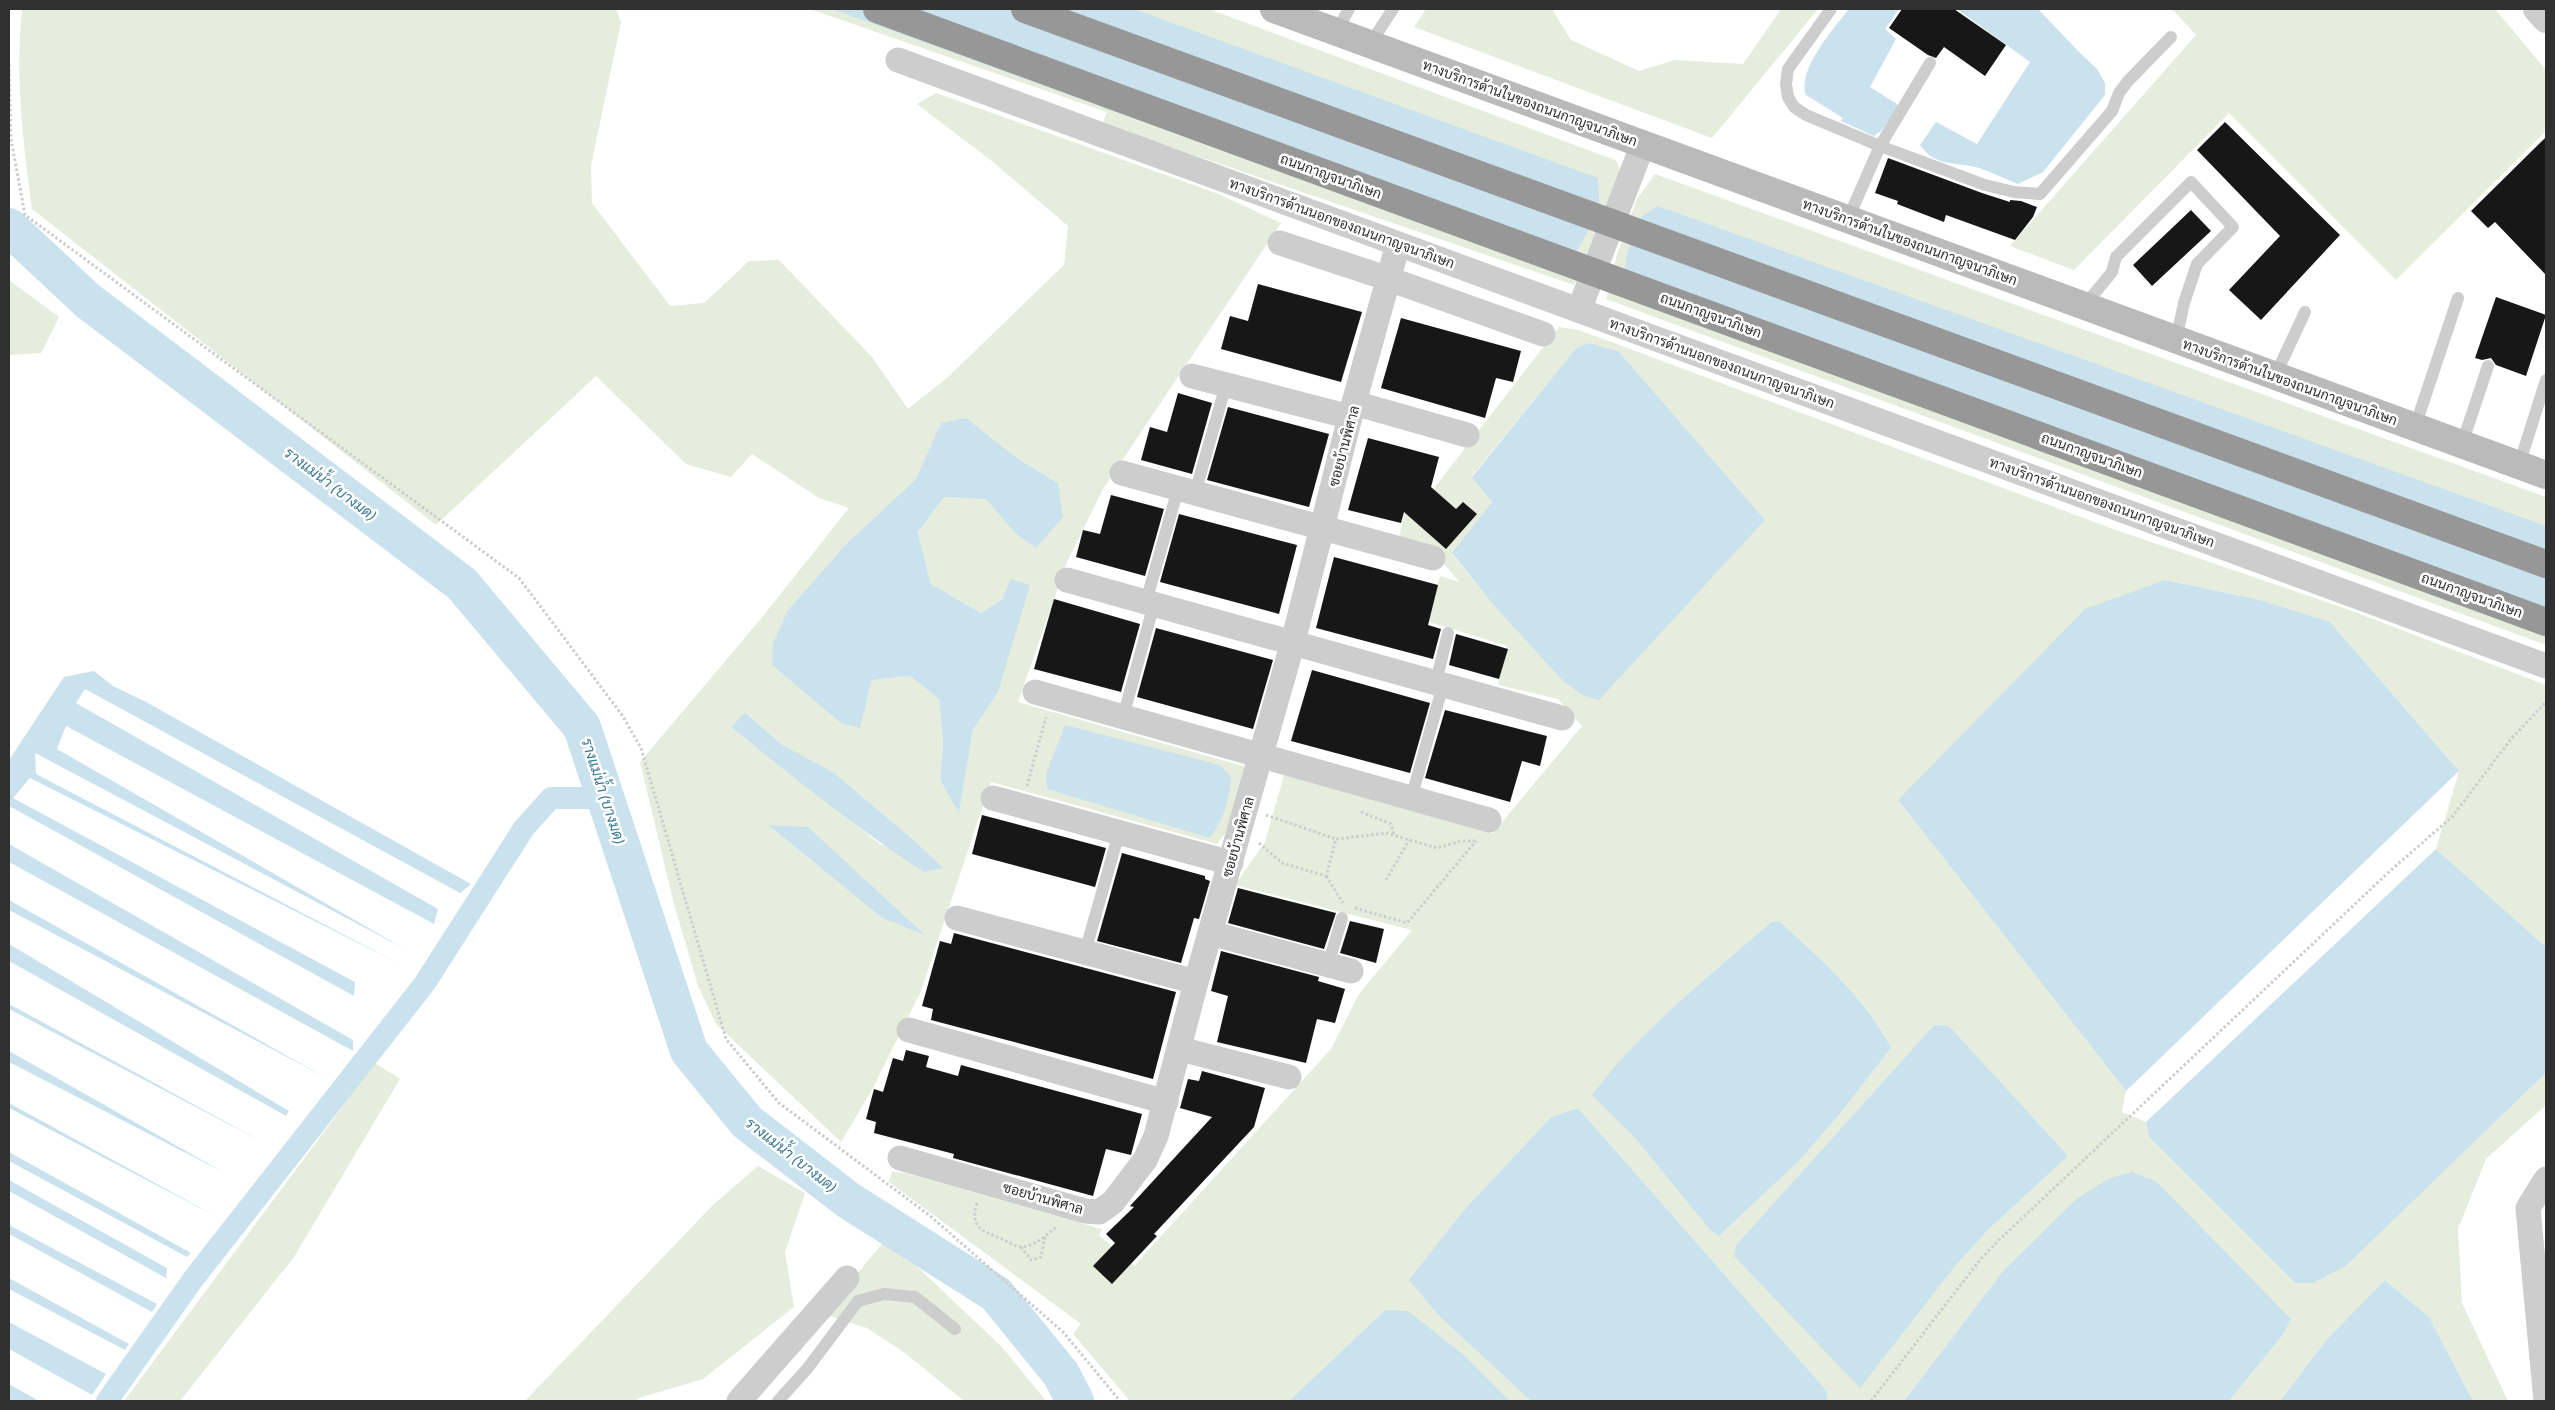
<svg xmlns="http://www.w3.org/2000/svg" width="2555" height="1410" viewBox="0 0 2555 1410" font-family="'Noto Sans',Sarabun,sans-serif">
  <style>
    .green { fill: #e7eddd; fill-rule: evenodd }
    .water { fill: #cae2ed }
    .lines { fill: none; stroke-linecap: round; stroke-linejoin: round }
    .canal { stroke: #cae2ed; stroke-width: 22 }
    .river { stroke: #cae2ed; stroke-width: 38 }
    .building { fill: #171717 }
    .path { stroke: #cdcdcd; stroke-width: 3; stroke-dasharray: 2.5 2.5; stroke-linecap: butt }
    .service { stroke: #cdcdcd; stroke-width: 12 }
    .minor { stroke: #cdcdcd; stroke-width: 25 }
    .tertiary { stroke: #cdcdcd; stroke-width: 28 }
    .secondary { stroke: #bababa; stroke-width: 28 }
    .motorway-bridge { stroke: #979797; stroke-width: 28 }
    .labels { text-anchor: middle; stroke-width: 5; stroke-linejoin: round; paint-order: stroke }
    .street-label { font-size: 14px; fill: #303030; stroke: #fff }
    .water-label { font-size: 15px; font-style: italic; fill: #3c7a93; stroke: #fff }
  </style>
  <rect width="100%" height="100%" fill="#fff"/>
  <g class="green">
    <path d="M 22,9 L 616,9 L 621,22 L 591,166 L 592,203 L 670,306 L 704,303 L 749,261 L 779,260 L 872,357 L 908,409 L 948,377 L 1064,265 L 1068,226 L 993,162 L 917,104 L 936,93 L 1216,193 L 1281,223 L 1103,489 L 1067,562 L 1018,702 L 1246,767 L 1230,827 L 1217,844 L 991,782 L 921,991 L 872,1090 L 841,1142 L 716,1024 L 698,986 L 674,904 L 640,762 L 759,621 L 849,508 L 819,498 L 752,454 L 731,477 L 686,464 L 596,376 L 436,525 L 32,209 C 23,142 15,76 22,9 ZM 941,423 L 1018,459 L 1058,483 L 1015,533 L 986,498 L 944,497 L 918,532 L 931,584 L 981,613 L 1002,599 L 1011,580 L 998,692 L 973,730 L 959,812 L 940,780 L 943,743 L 939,699 L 910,676 L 872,680 L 860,727 L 788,610 L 847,543 L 915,480 ZM 745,712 L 781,744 L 833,772 L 915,841 L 942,868 L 880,844 L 731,727 ZM 769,826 L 871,886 L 924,934 L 882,918 Z"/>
    <path d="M 810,9 L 1209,9 L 1615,160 L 1621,169 L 1616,196 L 1574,285 L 1153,141 L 1103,122 L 1107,112 Z"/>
    <path d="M 1426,9 L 1552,9 L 1571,40 L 1639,71 L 1675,60 L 1743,64 L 1781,9 L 1818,9 L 1712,138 L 1414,27 Z"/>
    <path d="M 2172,9 L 2495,9 L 2546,70 L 2546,131 L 2396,280 L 2229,113 L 2074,270 L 2010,246 L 2196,35 Z"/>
    <path d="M 1655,174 L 2546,497 L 2546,645 L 1606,299 L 1617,254 L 1637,199 Z"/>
    <path d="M 9,280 L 59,317 L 41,353 L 9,355 Z"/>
    <path d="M 1559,327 L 1579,330 L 2113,529 L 2344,608 L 2546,685 L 2546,947 L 2436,849 L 2459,771 L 2337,630 L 2256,599 L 2165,580 L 1898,800 L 2126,1091 L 2122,1112 L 2146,1122 L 2149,1137 L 2295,1283 L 2346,1266 L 2546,1073 L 2546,1105 L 2486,1159 L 2458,1229 L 2462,1303 L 2508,1401 L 2473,1401 L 2429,1317 L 2385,1280 L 2327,1339 L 2280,1401 L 2229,1401 L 2282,1336 L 2222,1250 L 2157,1182 L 2075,1200 L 2003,1271 L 1904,1401 L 1828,1401 L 1826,1390 L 1578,1108 L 1551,1117 L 1463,1211 L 1410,1280 L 1439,1316 L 1531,1401 L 1510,1401 L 1465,1356 L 1385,1310 L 1289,1401 L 1130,1401 L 1073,1334 L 1081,1324 L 889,1182 L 892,1171 L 909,1174 L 1102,1229 L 1099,1235 L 1134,1266 L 1331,1049 L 1359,994 L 1412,930 L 1235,885 L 1265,842 L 1284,775 L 1493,833 L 1582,726 L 1558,699 L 1498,685 L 1507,646 L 1426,621 L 1440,576 L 1459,582 L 1427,543 L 1399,537 L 1411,487 L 1431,492 ZM 1589,343 L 1491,602 L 1452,554 L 1492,502 L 1472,476 L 1576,348 ZM 1779,921 C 1818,956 1868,1001 1891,1048 L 1839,1115 L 1799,1161 L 1719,1236 L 1710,1230 L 1634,1137 L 1593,1095 C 1641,1029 1710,976 1771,922 ZM 1934,1025 L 2068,1156 L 1989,1229 L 1955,1266 L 1736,1245 Z"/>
    <path d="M 375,1063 L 400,1079 L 294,1257 L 180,1401 L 124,1401 Z"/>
    <path d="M 758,1166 L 805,1193 L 785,1252 L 794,1307 L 703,1379 L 639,1398 L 636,1401 L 525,1401 L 713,1205 Z"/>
    <path d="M 887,1238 L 1002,1347 L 1046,1401 L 964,1401 L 905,1353 L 867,1328 L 823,1314 Z"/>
  </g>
  <g class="water">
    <path d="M 832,9 L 1134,9 L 1598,178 L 1599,202 L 1587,233 L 1564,274 Z"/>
    <path d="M 1849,9 L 1899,9 L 1885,29 L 1896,39 L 1870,87 L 1897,104 L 1898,109 L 1881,131 L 1874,136 L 1841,121 L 1843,118 L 1806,95 C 1797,70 1834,28 1849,9 Z"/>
    <path d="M 1957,9 L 2038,9 L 2080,53 L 2097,69 L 2105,83 L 2105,95 L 2043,172 L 2018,184 C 2005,179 1992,172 1979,168 C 1955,161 1936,168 1920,145 L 1936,122 L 1977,144 L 2030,62 Z"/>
    <path d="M 1658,206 L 2546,526 L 2546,632 L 1622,295 L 1627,253 L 1642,216 Z"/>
    <path d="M 1589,343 L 1618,351 L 1765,520 L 1599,700 L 1584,696 L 1562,680 L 1491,602 L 1452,553 L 1492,502 L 1472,477 L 1576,348 Z"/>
    <path d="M 966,418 L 1018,459 L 1058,483 L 1063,517 L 1036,548 L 1015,533 L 986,499 L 944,497 L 918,532 L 931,584 L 981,613 L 1002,599 L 1011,579 L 1030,585 L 998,692 L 973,730 L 959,813 L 940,780 L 943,743 L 939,699 L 910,676 L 872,680 L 860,728 L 841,723 L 772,665 L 773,643 L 788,610 L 847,543 L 915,480 L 941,423 Z"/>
    <path d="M 2165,580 L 2256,599 L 2330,622 L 2459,771 L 2126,1091 L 1898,800 L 2085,609 Z"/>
    <path d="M 94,671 L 113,686 L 148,703 L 471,884 L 460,893 L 85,689 L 76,703 L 438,909 L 434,924 L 66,726 L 57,749 L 405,949 L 35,753 L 36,774 L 402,965 L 30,778 L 13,798 L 355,982 L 354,996 L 9,806 L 9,760 L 64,677 Z"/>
    <path d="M 745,712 L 781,744 L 833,772 L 915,841 L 943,868 L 924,872 C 856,828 794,778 731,727 Z"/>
    <path d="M 1065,725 L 1220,765 L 1231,777 C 1230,800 1223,819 1210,838 L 1047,789 L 1046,774 Z"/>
    <path d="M 768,825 L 808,827 L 925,935 L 882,918 Z"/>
    <path d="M 9,844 L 353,1040 L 353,1051 L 9,862 Z"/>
    <path d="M 2436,849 L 2546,947 L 2546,1073 L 2346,1266 L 2313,1283 L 2295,1283 L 2149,1137 L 2146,1122 Z"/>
    <path d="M 9,900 L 325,1077 L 9,910 Z"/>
    <path d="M 1779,921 C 1818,956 1868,1001 1891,1048 L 1839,1115 L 1799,1161 L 1719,1236 L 1710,1230 L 1634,1137 L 1592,1095 C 1641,1029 1710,976 1771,922 Z"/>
    <path d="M 9,944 L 289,1111 L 286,1116 L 9,961 Z"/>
    <path d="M 9,1004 L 259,1140 L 9,1009 Z"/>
    <path d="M 1934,1025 L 1949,1026 L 2068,1156 L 1989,1229 L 1955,1266 L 1860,1388 L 1734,1256 L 1736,1245 Z"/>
    <path d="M 9,1051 L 223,1172 L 9,1062 Z"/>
    <path d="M 9,1103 L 219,1218 L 9,1108 Z"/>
    <path d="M 1578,1108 L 1826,1390 L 1828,1401 L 1531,1401 L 1439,1316 L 1409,1280 L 1463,1211 L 1551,1117 Z"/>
    <path d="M 9,1152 L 191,1253 L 187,1257 L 9,1161 Z"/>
    <path d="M 2132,1172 L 2157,1182 L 2291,1319 L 2282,1336 L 2229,1401 L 1904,1401 L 2003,1271 L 2075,1200 L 2108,1179 Z"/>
    <path d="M 9,1180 L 167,1268 L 166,1278 L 9,1191 Z"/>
    <path d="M 9,1225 L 157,1304 L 152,1312 L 9,1234 Z"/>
    <path d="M 9,1278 L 129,1344 L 125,1350 L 9,1289 Z"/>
    <path d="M 2385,1280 L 2429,1317 L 2473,1401 L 2280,1401 L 2327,1339 Z"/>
    <path d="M 1385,1310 L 1408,1311 L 1465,1356 L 1510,1401 L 1289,1401 Z"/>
    <path d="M 9,1322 L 106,1374 L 92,1395 L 9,1349 Z"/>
    <path d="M 9,1384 L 39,1401 L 9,1401 Z"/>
  </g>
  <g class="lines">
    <path class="canal" d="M 107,1401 L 194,1278 L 425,983 L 524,828 L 551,798 L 605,798"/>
    <path class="river" d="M 9,227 L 88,301 L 462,584 L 582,727 L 689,1051 L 747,1122 L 848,1200 L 996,1294 L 1061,1374 L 1075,1401"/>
  </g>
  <g class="building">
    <path d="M 1902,9 L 1954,9 L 2006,45 L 1985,76 L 1944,47 L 1936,58 L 1928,55 L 1889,28 Z"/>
    <path d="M 2225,122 L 2340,235 L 2261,320 L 2229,290 L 2280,236 L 2197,150 Z"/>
    <path d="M 2546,137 L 2546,275 L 2495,222 L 2488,228 L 2471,211 Z"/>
    <path d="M 1888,158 L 1982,193 L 2010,202 L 2010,200 L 2021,201 L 2037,207 L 2033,217 L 2015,240 L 1946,215 L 1944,222 L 1897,204 L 1898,201 L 1875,193 Z"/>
    <path d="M 2191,210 L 2211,231 L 2152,286 L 2133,265 Z"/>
    <path d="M 1258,284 L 1362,312 L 1341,382 L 1221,349 L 1230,316 L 1248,321 Z"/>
    <path d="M 2496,297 L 2546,315 L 2526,376 L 2496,365 L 2491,358 L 2482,360 L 2475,358 Z"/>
    <path d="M 1401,318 L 1521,351 L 1513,382 L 1496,378 L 1485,418 L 1381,388 Z"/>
    <path d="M 1178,393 L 1212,403 L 1192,474 L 1141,460 L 1150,427 L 1167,432 Z"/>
    <path d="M 1228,407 L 1329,434 L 1309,507 L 1207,480 Z"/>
    <path d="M 1368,438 L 1439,457 L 1431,487 L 1456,509 L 1463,502 L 1477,514 L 1446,549 L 1404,512 L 1401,523 L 1348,510 Z"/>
    <path d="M 1111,495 L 1164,509 L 1145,576 L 1076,557 L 1083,530 L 1100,534 Z"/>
    <path d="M 1179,514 L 1297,545 L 1279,614 L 1160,582 Z"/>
    <path d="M 1334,557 L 1438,585 L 1428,625 L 1441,629 L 1433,659 L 1316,628 Z"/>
    <path d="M 1054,599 L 1140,624 L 1121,692 L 1034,669 Z"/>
    <path d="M 1156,628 L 1273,660 L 1253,729 L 1137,697 Z"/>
    <path d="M 1456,634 L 1508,649 L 1499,679 L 1449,665 Z"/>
    <path d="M 1312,670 L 1430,703 L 1410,773 L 1291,741 Z"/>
    <path d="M 1445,710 L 1547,736 L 1540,766 L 1522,761 L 1510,802 L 1425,778 Z"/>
    <path d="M 982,815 L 1106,848 L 1095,887 L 972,854 Z"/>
    <path d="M 1122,853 L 1205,876 L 1205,879 L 1210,881 L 1199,919 L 1194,918 L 1181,963 L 1097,941 Z"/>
    <path d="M 1238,888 L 1336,913 L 1324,949 L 1228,923 Z"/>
    <path d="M 1350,921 L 1384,929 L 1376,963 L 1340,953 Z"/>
    <path d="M 954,933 L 1176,992 L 1153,1079 L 931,1020 L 933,1009 L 922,1006 L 940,941 L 951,944 Z"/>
    <path d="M 1221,951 L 1319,977 L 1318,981 L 1345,989 L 1335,1023 L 1317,1019 L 1306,1063 L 1217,1042 L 1228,996 L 1211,991 Z"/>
    <path d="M 906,1050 L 929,1056 L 926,1067 L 958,1076 L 961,1065 L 1142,1114 L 1131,1155 L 1106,1149 L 1093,1196 L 953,1158 L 954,1154 L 874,1133 L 876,1122 L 866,1119 L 874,1089 L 883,1092 L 893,1058 L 903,1061 Z"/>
    <path d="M 1202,1071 L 1265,1088 L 1254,1127 L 1154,1234 L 1157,1236 L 1112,1284 L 1093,1266 L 1115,1243 L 1106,1234 L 1134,1207 L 1130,1206 L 1212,1117 L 1180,1108 L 1188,1079 L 1199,1081 Z"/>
  </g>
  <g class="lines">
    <g class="path">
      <path d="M 9,64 L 11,139 L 25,215 L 519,578 L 622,715 L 641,748 L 726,1039 L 779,1103 L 929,1215 L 1063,1332 L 1120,1401"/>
      <path d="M 1027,786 L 1046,717"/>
      <path d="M 1361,812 L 1391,824 L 1394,835"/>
      <path d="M 1266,815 L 1336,839"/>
      <path d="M 1259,843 L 1282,863 L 1326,876 L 1336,839 L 1386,833 L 1437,848 L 1461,841 L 1475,841"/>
      <path d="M 1326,876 L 1343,903"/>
      <path d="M 1386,880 L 1409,840"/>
      <path d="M 1355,908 L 1407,923 L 1476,841"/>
      <path d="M 977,1203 C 969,1228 983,1231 1002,1239 C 1010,1243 1017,1249 1028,1246 C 1039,1242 1048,1234 1057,1226"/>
      <path d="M 1021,1247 L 1031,1260 L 1041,1257 L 1045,1237"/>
      <path d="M 1871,1401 L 1980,1260 L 1999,1240 L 2391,870 L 2452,817 L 2511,739 L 2546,702"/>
    </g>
    <g class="service">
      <path d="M 1831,9 L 1788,69 L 1786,84 L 1788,97 L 1794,107 L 1806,115 L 1880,146 L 1985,185 L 2014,192 L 2040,194 L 2112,111 L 2119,93 L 2128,81 L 2171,37"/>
      <path d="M 1336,32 L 1349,9"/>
      <path d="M 1370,44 L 1393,9"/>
      <path d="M 1848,219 L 1880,146 L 1930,63"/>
      <path d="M 2084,306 L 2112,272 L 2116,257 L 2191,182 L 2233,227 L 2197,264 L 2184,303 L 2176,340"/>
      <path d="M 2275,376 L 2305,312"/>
      <path d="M 2415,427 L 2458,298"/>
      <path d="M 2462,444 L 2488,366"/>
      <path d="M 2519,465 L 2546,380"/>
      <path d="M 1195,493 L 1226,385"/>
      <path d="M 1146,602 L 1178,489"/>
      <path d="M 1436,682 L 1448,633"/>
      <path d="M 1123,717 L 1154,604"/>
      <path d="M 1411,799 L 1443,685"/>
      <path d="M 1085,952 L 1119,833"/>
      <path d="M 1328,965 L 1342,918"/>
      <path d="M 778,1401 L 807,1369 L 858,1301 L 884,1294 L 915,1297 L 955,1329"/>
    </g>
    <g class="minor">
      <path d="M 898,60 L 2546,666"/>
      <path d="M 1280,243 L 1389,279 L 1543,334"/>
      <path d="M 1579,310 L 1643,144"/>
      <path d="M 1192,376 L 1350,417"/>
      <path d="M 1354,403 L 1467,435"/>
      <path d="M 1122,473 L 1433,558"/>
      <path d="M 1067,580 L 1562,718"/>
      <path d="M 1035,692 L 1489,820"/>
      <path d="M 993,798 L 1231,863"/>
      <path d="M 957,918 L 1196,982"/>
      <path d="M 1210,933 L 1351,971"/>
      <path d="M 909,1030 L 1166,1102"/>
      <path d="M 1180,1049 L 1289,1077"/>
      <path d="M 900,1158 L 1085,1211 L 1099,1212 L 1113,1202 L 1145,1160 L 1156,1136 L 1196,982 L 1293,642 L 1350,417 L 1398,244"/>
      <path d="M 739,1401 L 847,1278"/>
      <path d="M 2546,1401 L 2528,1208 L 2546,1179"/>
    </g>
    <path class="tertiary" d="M 2537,9 L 2546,19"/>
    <path class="secondary" d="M 1274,9 L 2546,475"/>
    <g class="motorway-bridge">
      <path d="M 877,9 L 2546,622"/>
      <path d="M 1025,9 L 2546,564"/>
    </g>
  </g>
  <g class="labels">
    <g class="street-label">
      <text transform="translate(1530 103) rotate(20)" y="5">ทางบริการด้านในของถนนกาญจนาภิเษก</text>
      <text transform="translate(1331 176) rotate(20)" y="5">ถนนกาญจนาภิเษก</text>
      <text transform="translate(1342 223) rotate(20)" y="5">ทางบริการด้านนอกของถนนกาญจนาภิเษก</text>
      <text transform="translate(1910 242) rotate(20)" y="5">ทางบริการด้านในของถนนกาญจนาภิเษก</text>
      <text transform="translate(1711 315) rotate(20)" y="5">ถนนกาญจนาภิเษก</text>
      <text transform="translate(1722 363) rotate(20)" y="5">ทางบริการด้านนอกของถนนกาญจนาภิเษก</text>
      <text transform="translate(2290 382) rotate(20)" y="5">ทางบริการด้านในของถนนกาญจนาภิเษก</text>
      <text transform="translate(1344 446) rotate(-75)" y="5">ซอยบ้านพิศาล</text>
      <text transform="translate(2092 455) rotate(20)" y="5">ถนนกาญจนาภิเษก</text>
      <text transform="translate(2102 502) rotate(20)" y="5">ทางบริการด้านนอกของถนนกาญจนาภิเษก</text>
      <text transform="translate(2472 595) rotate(20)" y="5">ถนนกาญจนาภิเษก</text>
      <text transform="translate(1238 837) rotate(-74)" y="5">ซอยบ้านพิศาล</text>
      <text transform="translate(1043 1198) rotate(16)" y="5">ซอยบ้านพิศาล</text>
    </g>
    <g class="water-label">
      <text transform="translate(330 484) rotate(37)" y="5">รางแม่น้ำ (บางมด)</text>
      <text transform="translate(603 791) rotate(72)" y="5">รางแม่น้ำ (บางมด)</text>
      <text transform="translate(791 1155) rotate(38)" y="5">รางแม่น้ำ (บางมด)</text>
    </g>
  </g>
  <rect width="2555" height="1410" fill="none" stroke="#303030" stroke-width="20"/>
</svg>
